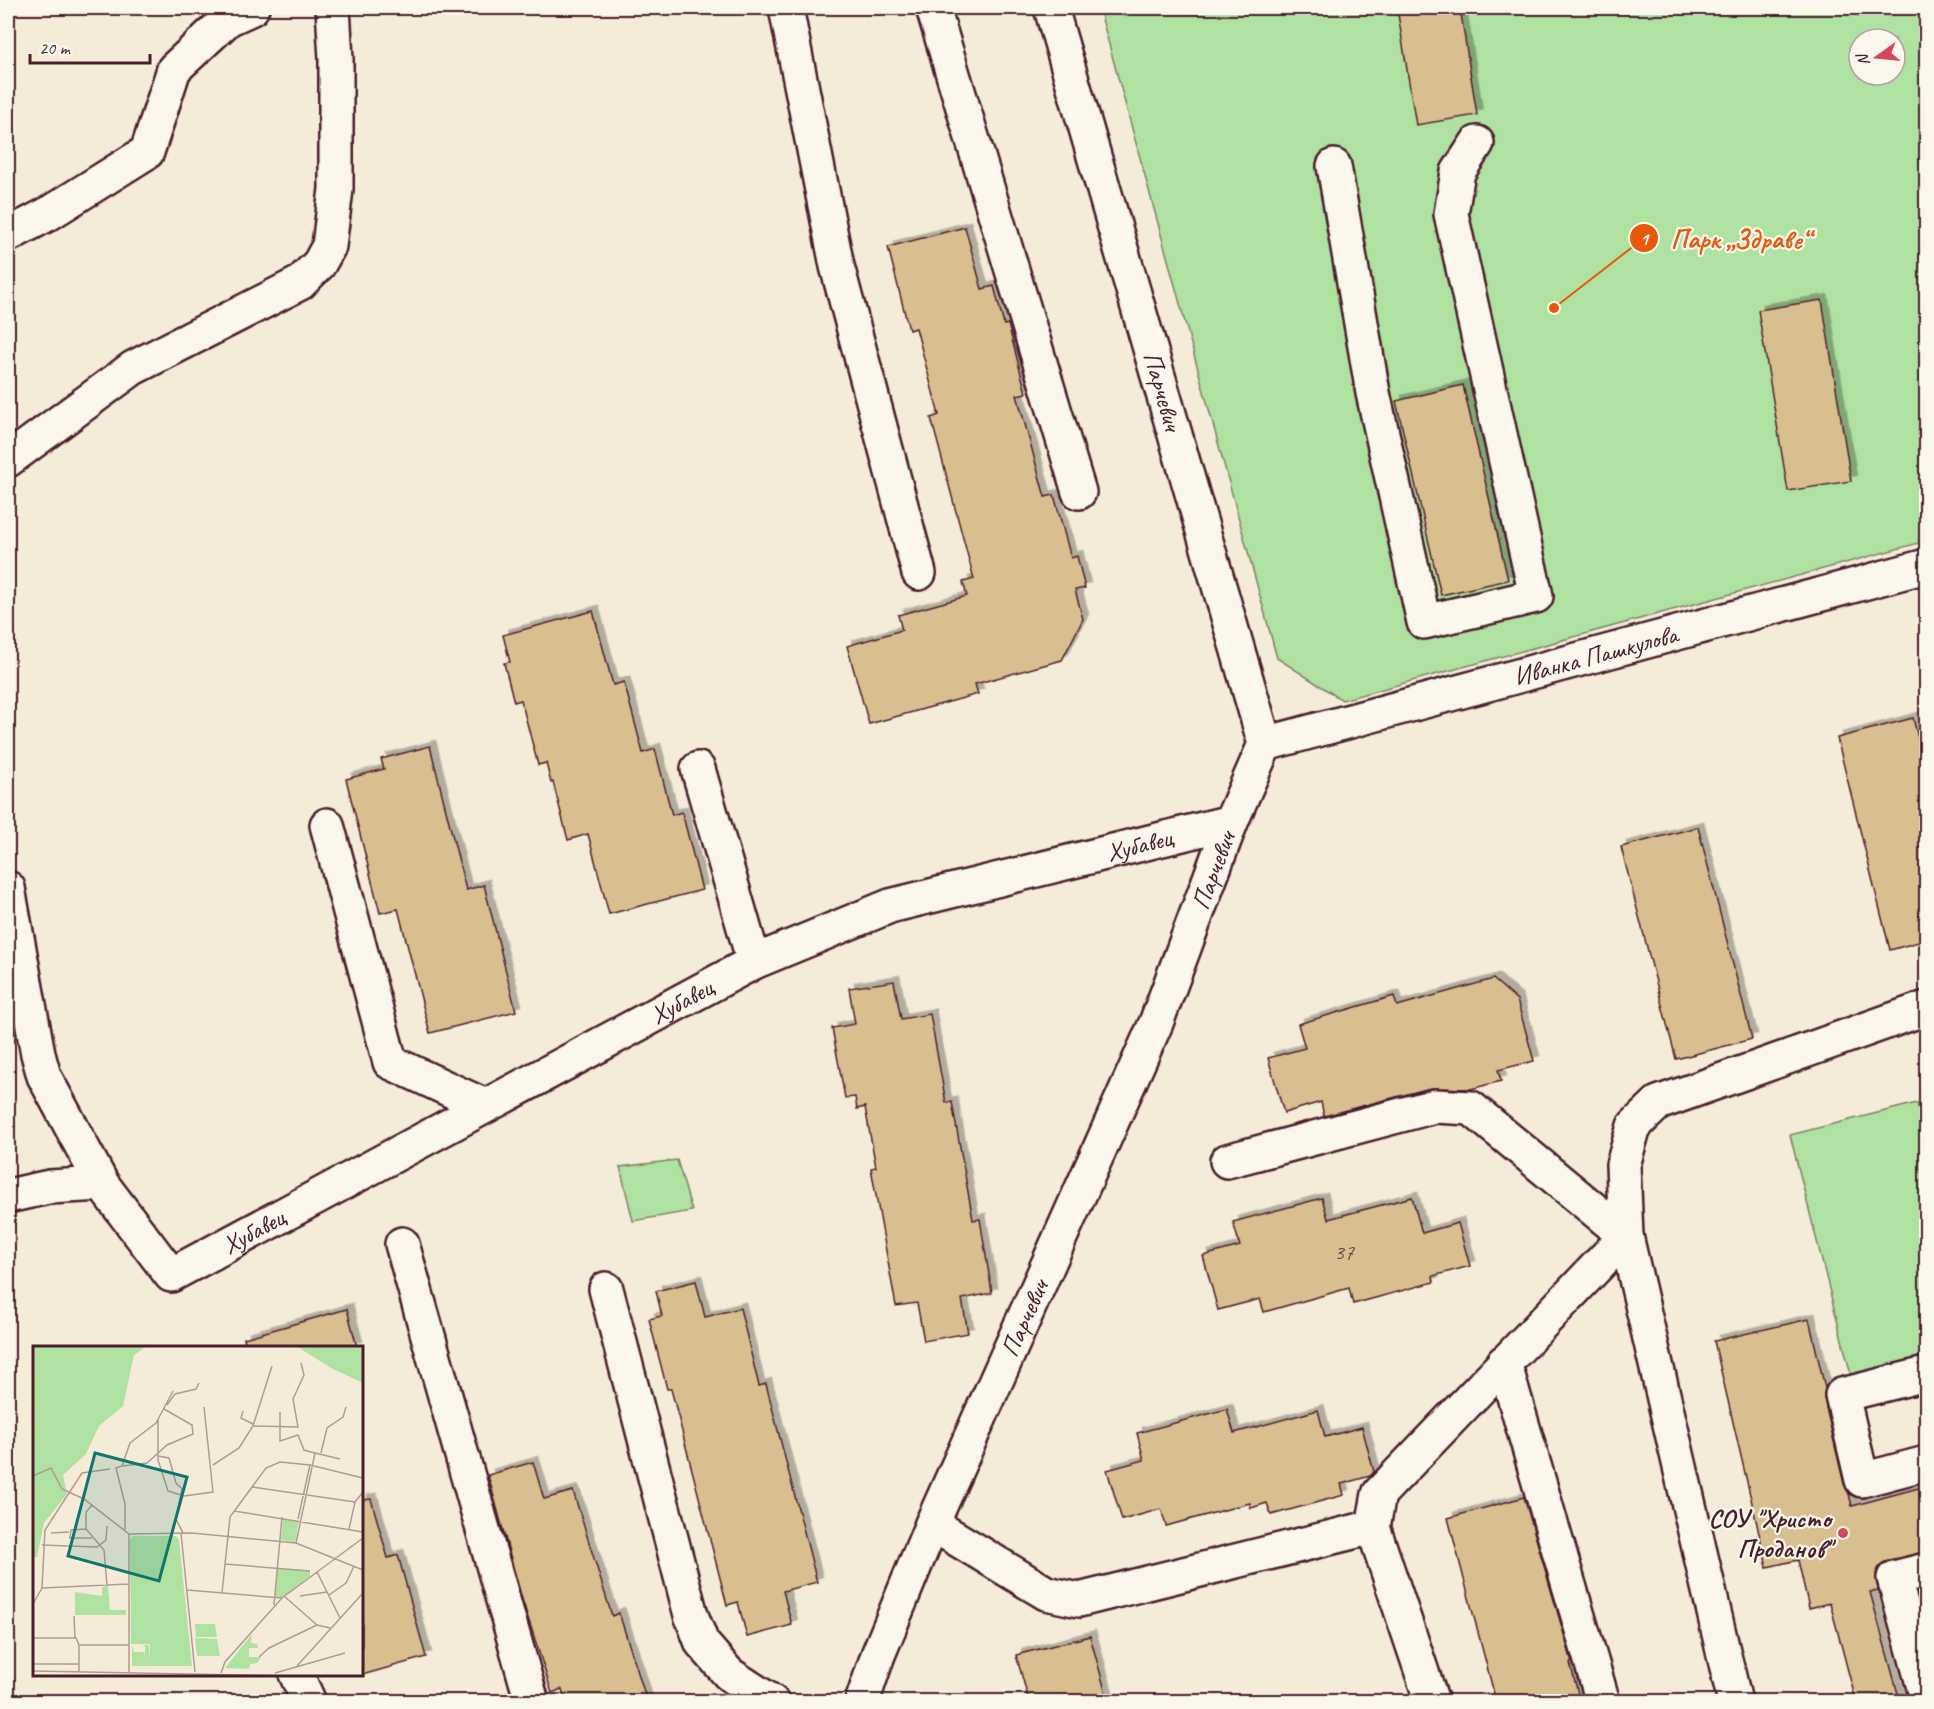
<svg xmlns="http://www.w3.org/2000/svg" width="1934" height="1709" viewBox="0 0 1934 1709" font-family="Caveat,sans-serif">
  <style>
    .green { fill: #afe1a1; stroke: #7c8066; stroke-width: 1.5; fill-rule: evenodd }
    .building { fill: #d9bf8f; stroke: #4a1f2b; stroke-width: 1.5; filter: url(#shadow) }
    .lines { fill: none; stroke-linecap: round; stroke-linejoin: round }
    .minor-casing { stroke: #4a1f2b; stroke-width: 38 }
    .minor { stroke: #fbf7ec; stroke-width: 33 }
    .poi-dot { fill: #d1495b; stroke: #fbf7ec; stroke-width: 2 }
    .labels { text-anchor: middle; stroke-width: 4.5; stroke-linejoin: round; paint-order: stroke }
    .number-label { font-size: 22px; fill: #6e4744 }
    .street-label { font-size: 26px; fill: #4a1f2b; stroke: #fbf7ec }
    .poi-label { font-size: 26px; font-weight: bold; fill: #4a1f2b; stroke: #fbf7ec; text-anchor: end }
    .inset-road { fill: none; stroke: #b09a93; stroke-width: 1.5 }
    .view { fill: #0f766e; fill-opacity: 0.15; stroke: #0f766e; stroke-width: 3 }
    .inset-edge { fill: none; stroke: #4a1f2b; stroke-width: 3 }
    .leader { fill: none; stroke: #e8590c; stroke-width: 2 }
    .callout-dot { fill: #e8590c; stroke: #fbf7ec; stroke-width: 2 }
    .mark-label { font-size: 18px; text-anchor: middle; font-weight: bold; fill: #fff }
    .callout-label { font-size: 27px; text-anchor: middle; font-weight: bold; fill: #e8590c; stroke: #fbf7ec; stroke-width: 4.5; stroke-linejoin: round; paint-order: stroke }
  </style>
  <defs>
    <filter id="shadow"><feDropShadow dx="5.5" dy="-5.5" stdDeviation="0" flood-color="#0004"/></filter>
  </defs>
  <rect width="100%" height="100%" fill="#f4ecd9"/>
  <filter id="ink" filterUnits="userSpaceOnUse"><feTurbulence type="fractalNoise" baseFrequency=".0167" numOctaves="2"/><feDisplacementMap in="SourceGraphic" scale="12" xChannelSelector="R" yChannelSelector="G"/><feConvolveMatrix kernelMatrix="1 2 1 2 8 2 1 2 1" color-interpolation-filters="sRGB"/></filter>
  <g filter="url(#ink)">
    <g class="green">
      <path d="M 1099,8 L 1926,8 L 1926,541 L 1342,700 L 1277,658 ZM 1859,39 L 1895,39 L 1895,75 L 1859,75 Z"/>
      <path d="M 1917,1103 L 1926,1140 L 1926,1361 L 1852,1379 L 1790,1135 Z"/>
      <path d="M 677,1160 L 692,1211 L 633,1221 L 620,1167 Z"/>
    </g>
    <g class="building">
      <path d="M 1397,8 L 1460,8 L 1477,115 L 1416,125 Z"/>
      <path d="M 965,227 L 982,289 L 994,286 L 1004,325 L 1008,324 L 1026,393 L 1017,395 L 1045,497 L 1054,495 L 1071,558 L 1077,556 L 1085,588 L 1075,590 L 1083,619 L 1062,660 L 975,684 L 978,694 L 869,724 L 847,646 L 902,630 L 898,615 L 967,596 L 963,582 L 974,579 L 931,418 L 939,415 L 916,328 L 909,330 L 888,247 Z"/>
      <path d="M 1822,300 L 1851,481 L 1788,491 L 1758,310 Z"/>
      <path d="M 1463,385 L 1508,580 L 1441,595 L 1396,401 Z"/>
      <path d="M 593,611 L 613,685 L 624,682 L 643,753 L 655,749 L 672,815 L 682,812 L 702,890 L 609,914 L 588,834 L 568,840 L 553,782 L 551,783 L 546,763 L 538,765 L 521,700 L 514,702 L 504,663 L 510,662 L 503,635 Z"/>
      <path d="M 1913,718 L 1926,769 L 1926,940 L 1890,950 L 1837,738 Z"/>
      <path d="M 430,746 L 466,890 L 484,885 L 516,1011 L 430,1033 L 398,909 L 380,913 L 346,779 L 384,769 L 381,759 Z"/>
      <path d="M 1698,827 L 1752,1039 L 1676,1059 L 1621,847 Z"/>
      <path d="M 1493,979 L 1517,1000 L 1534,1061 L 1498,1070 L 1501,1081 L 1471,1089 L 1430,1088 L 1324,1116 L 1321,1102 L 1284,1113 L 1268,1058 L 1305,1048 L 1298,1024 L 1394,996 L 1397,1006 Z"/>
      <path d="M 894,981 L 901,1019 L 930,1014 L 946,1103 L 952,1102 L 973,1220 L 980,1219 L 992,1293 L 962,1299 L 968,1333 L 924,1341 L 917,1303 L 896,1306 L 871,1168 L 876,1167 L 865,1107 L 857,1109 L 855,1097 L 845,1098 L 832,1028 L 855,1024 L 849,988 Z"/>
      <path d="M 1412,1197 L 1422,1233 L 1458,1223 L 1470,1266 L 1433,1276 L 1434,1282 L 1353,1304 L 1349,1288 L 1264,1312 L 1260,1299 L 1218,1310 L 1203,1256 L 1240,1246 L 1233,1222 L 1322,1198 L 1328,1219 Z"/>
      <path d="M 696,1281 L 705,1317 L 740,1308 L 759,1386 L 766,1384 L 817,1582 L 783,1591 L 792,1625 L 747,1637 L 738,1602 L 727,1605 L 671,1389 L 667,1389 L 649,1319 L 662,1316 L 656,1291 Z"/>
      <path d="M 347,1309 L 357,1347 L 246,1347 L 244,1338 Z"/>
      <path d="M 1809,1319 L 1825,1388 L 1824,1399 L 1844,1484 L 1849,1494 L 1852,1506 L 1926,1486 L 1926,1552 L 1889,1560 L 1881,1564 L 1876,1574 L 1878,1590 L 1870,1592 L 1900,1701 L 1856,1701 L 1830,1603 L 1809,1608 L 1798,1560 L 1767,1567 L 1714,1341 Z"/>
      <path d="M 1227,1409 L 1234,1433 L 1318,1410 L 1325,1437 L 1362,1427 L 1374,1472 L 1370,1476 L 1341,1484 L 1344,1495 L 1271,1515 L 1267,1503 L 1251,1508 L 1250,1503 L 1166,1526 L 1161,1509 L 1122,1520 L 1107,1470 L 1144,1460 L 1137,1433 Z"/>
      <path d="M 533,1462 L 544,1499 L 573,1491 L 612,1616 L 619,1613 L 647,1701 L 565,1701 L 562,1689 L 552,1693 L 522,1599 L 488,1475 Z"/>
      <path d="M 1524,1497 L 1572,1662 L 1570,1663 L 1580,1701 L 1496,1701 L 1448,1518 Z"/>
      <path d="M 371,1499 L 388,1558 L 398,1555 L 426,1657 L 362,1675 L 362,1500 Z"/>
      <path d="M 1090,1636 L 1108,1701 L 1029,1701 L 1016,1655 Z"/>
    </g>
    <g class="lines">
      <defs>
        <g id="minor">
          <path d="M 786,8 L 837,266 L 919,573"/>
          <path d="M 933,8 L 1079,492"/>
          <path d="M 1334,166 L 1373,393 L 1424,622 L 1536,596 L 1451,214 L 1458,172 L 1477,143"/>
          <path d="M 8,235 L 48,214 L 147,152 L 174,69 L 228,19 L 252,8"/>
          <path d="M 8,460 L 133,368 L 300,283 L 319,264 L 329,246 L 336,189 L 336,59 L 333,8"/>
          <path id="s1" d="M 1265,744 L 1926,566"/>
          <path d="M 698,769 L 754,962"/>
          <path d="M 327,825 L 390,1062 L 485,1106"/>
          <path d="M 8,888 L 38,1054 L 44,1076 L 102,1184"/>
          <path d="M 1227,1161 L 1435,1106 L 1471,1108 L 1626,1236 L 1735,1702"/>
          <path id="s2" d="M 8,1196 L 49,1187 L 102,1184 L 171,1275 L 754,962 L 890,906 L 1231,822"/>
          <path d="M 402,1244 L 532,1702"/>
          <path d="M 606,1289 L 691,1615 L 702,1643 L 729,1674 L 772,1702"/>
          <path d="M 1504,1362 L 1603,1702"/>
          <path d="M 1926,1374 L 1842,1395 L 1862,1480 L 1926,1463"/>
          <path d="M 932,1524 L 1046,1593 L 1079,1600 L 1373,1527 L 1379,1494 L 1626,1236 L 1623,1165 L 1634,1126 L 1658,1103 L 1926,1008"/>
          <path d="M 1373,1527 L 1432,1702"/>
          <path d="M 1926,1570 L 1894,1578 L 1926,1695"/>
          <path d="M 296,1674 L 309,1702"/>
          <path id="s3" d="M 862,1702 L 878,1655 L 932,1524 L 1156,1023 L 1231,822 L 1265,744 L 1051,8"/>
        </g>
      </defs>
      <use href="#minor" class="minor-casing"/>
      <use href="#minor" class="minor"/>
    </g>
  </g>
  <circle class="poi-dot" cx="1843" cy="1533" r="6"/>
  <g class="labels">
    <g class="number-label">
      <text x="1344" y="1259">37</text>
    </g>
    <g class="street-label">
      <text transform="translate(1163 391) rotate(74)" y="9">Парчевич</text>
      <text dy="9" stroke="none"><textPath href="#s1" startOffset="342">Иванка Пашкулова</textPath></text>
      <text dy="9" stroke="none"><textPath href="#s2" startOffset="1275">Хубавец</textPath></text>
      <text dy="9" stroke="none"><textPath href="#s3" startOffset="903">Парчевич</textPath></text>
      <text dy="9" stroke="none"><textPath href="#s2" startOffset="789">Хубавец</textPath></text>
      <text dy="9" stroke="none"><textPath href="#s2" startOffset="303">Хубавец</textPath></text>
      <text dy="9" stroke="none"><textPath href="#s3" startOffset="417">Парчевич</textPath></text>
    </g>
    <g class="poi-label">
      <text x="1831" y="1527">СОУ "Христо<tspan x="1831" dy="30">Проданов"</tspan></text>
    </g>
  </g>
  <g transform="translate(33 1346)">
    <rect width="330" height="330" fill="#f4ecd9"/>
    <path d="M 0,0 L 114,0 L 101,9 L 90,60 L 66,80 L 53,108 L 30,129 L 34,148 L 11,177 L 4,211 L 0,211 ZM 263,0 L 330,0 L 330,37 L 298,22 ZM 250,173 L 266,175 L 262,196 L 248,194 ZM 100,190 L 143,190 L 146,194 L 159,320 L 99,320 L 99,300 L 101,306 L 111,306 L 112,311 L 112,300 L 108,299 L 116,299 L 117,316 L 117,298 L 98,298 L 97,193 ZM 244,222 L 277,225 L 277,230 L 249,252 L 242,251 ZM 75,240 L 77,264 L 93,264 L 93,269 L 42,269 L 42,246 L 69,250 L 69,241 ZM 162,278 L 182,278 L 184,291 L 163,291 ZM 219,288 L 218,297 L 224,298 L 225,302 L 216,302 L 216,311 L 228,311 L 224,317 L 217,318 L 216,323 L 192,322 ZM 162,292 L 184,293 L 187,310 L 164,310 Z" fill="#afe1a1"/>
    <path class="inset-road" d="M 134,59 L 142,48 L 163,43 L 166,37M 210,65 L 208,72 L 220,78M 247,66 L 247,95 L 265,89 L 271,104 L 282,107 L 263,197M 125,73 L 125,114 L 135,145 L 151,150 L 180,146 L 171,61M 220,80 L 265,81 L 260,53 L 271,29 L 268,17M 282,107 L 307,113M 288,107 L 294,82 L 310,71 L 313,61M 125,110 L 136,112 L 143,137 L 149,143 L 143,173 L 150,187M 180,119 L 206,102 L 220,80 L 239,20M 89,120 L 114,117 L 134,99 L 160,88 L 159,79 L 131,63M 0,130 L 18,122 L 29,143 L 51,153 L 96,188 L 159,187 L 263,197 L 330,224M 219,141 L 322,156M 59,159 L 53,166 L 53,183 L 71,204 L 74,239M 201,165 L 330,186M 265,173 L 277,119M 53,183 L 38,184 L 37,192 L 59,192M 316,183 L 322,156 L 330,146M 92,185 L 92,158 L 83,122 L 89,120 L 97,97 L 123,77 L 140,45M 18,187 L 36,186M 148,187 L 162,326M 96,188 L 96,326M 9,199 L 64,201 L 73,194 L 74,180M 192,218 L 277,225M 284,226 L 307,272M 9,242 L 12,184 L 49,127 L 77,123M 9,242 L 96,238M 154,244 L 249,252M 189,247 L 197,171 L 233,122 L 247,116 L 277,119 L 330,132M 296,249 L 313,237 L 321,220M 251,250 L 284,279 L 297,282M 267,250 L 294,246M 0,258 L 9,242M 241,259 L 249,171M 41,270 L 42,292M 0,292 L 43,292 L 46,299 L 46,326M 47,299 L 96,299M 226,311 L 236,302 L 284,279M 0,318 L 46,318M 264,320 L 330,247M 0,325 L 261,330M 188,327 L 192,316 L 249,252 L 330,192M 242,327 L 312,307"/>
    <path class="view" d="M 62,107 L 154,131 L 126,235 L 35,210 Z"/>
    <rect width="330" height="330" class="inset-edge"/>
  </g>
  <path class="leader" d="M1554 308L1644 238"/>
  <g class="callout-dot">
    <circle cx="1554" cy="308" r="6"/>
    <circle cx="1644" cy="238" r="15"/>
  </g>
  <g class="mark-label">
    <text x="1644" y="245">1</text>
  </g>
  <g class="callout-label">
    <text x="1740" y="248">Парк „Здраве“</text>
  </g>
  <rect width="1934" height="1709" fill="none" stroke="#fbf7ec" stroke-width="30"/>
  <rect x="15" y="15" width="1904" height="1679" fill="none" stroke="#4a1f2b" stroke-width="2" filter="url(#ink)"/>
  <g transform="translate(1877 57) rotate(255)"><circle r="28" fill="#fbf7ec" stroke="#b4a19f" stroke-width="1.5"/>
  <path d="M0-4.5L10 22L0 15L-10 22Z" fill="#d1495b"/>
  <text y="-9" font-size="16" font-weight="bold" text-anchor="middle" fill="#4a1f2b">N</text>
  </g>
  <path d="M30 54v9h120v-9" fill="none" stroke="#4a1f2b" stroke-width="3"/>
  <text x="39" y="54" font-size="18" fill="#4a1f2b" stroke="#fbf7ec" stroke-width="4.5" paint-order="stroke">20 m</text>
</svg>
